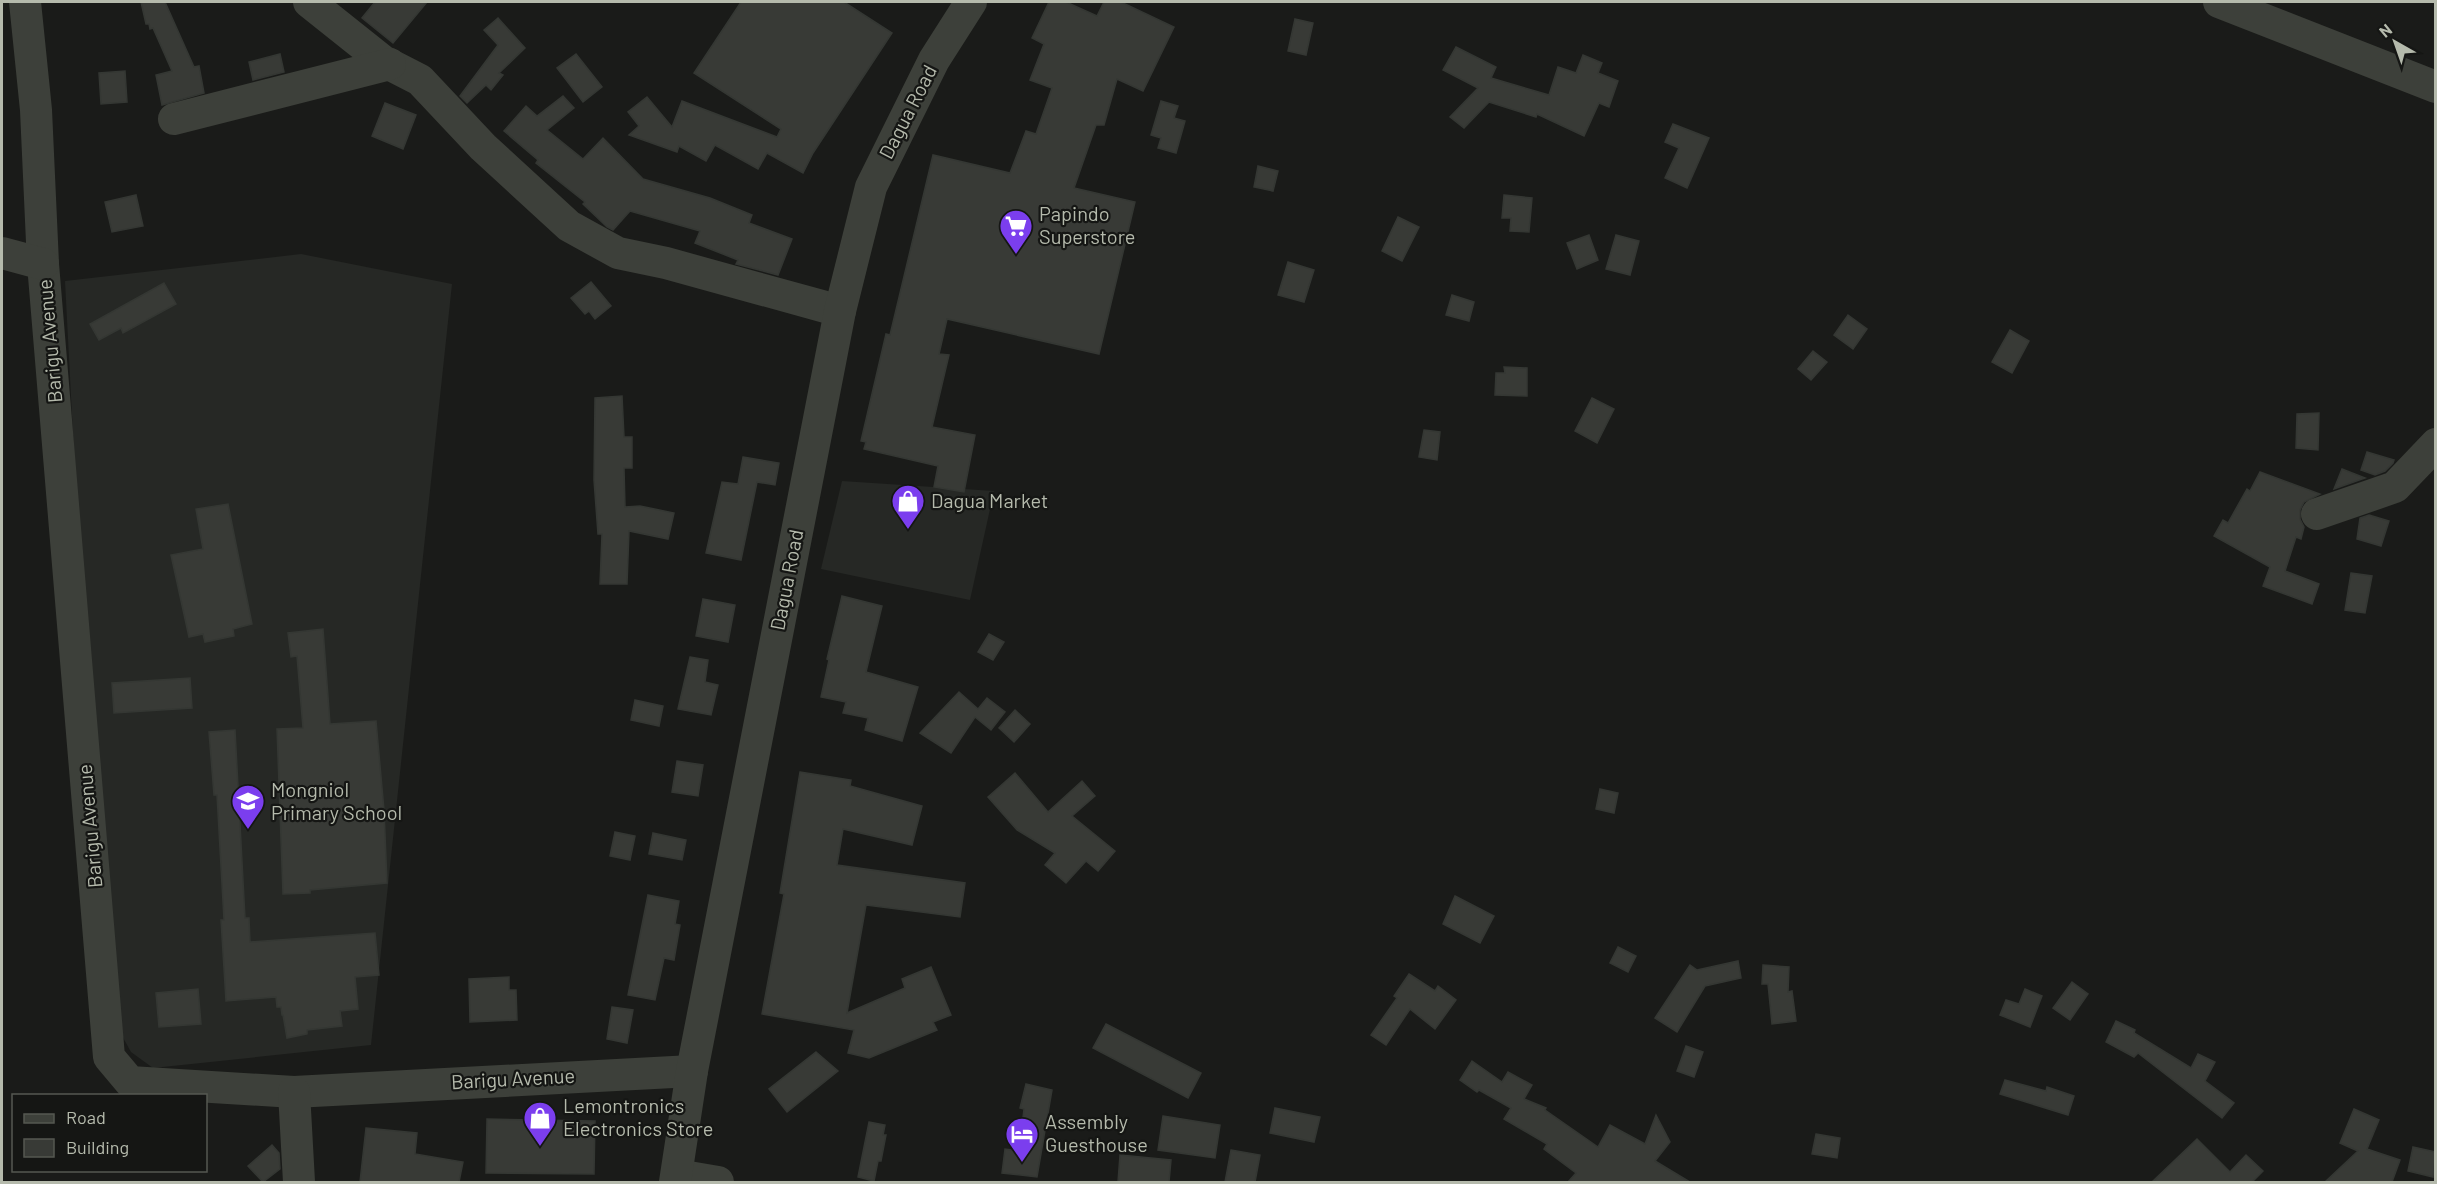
<svg xmlns="http://www.w3.org/2000/svg" width="2437" height="1184" viewBox="0 0 2437 1184" font-family="Barlow,sans-serif">
  <style>
    .built { fill: #262825 }
    .building { fill: #383a36; stroke: #343733; stroke-width: 1.5 }
    .lines { fill: none; stroke-linecap: round; stroke-linejoin: round }
    .minor { stroke: #3d403a; stroke-width: 32 }
    .labels { text-anchor: middle; stroke-width: 4.5; stroke-linejoin: round; paint-order: stroke }
    .street-label { font-size: 20px; fill: #b5baac; stroke: #151614 }
    .poi-label { font-size: 20px; fill: #b5baac; stroke: #151614; text-anchor: start }
  </style>
  <rect width="100%" height="100%" fill="#1a1b19"/>
  <g class="built">
    <path d="M 301,254 L 452,284 L 371,1045 L 153,1068 L 131,1052 L 121,1034 L 83,627 L 65,281 Z"/>
    <path d="M 842,481 L 994,491 L 970,600 L 821,569 Z"/>
  </g>
  <g class="building">
    <path d="M 141,2 L 165,2 L 194,67 L 199,66 L 204,93 L 162,105 L 156,75 L 172,71 L 153,28 L 150,29 L 149,24 L 146,24 Z"/>
    <path d="M 375,2 L 427,2 L 393,43 L 362,18 Z"/>
    <path d="M 741,2 L 844,2 L 892,33 L 813,153 L 803,173 L 767,153 L 758,169 L 715,145 L 706,161 L 679,146 L 677,152 L 629,135 L 639,126 L 628,112 L 647,97 L 672,127 L 682,101 L 777,137 L 781,129 L 694,73 Z"/>
    <path d="M 1049,2 L 1066,2 L 1097,16 L 1104,2 L 1121,2 L 1174,27 L 1143,91 L 1117,79 L 1104,125 L 1096,125 L 1074,188 L 1135,202 L 1099,354 L 947,319 L 939,354 L 949,355 L 932,427 L 975,435 L 964,492 L 934,487 L 938,466 L 864,449 L 866,442 L 861,441 L 886,334 L 890,335 L 933,155 L 1010,173 L 1026,131 L 1036,134 L 1052,88 L 1030,80 L 1044,44 L 1032,38 Z"/>
    <path d="M 498,18 L 525,48 L 499,73 L 503,75 L 491,90 L 486,85 L 467,103 L 460,96 L 498,45 L 484,30 Z"/>
    <path d="M 1295,19 L 1313,23 L 1306,55 L 1288,51 Z"/>
    <path d="M 1456,47 L 1496,67 L 1491,78 L 1549,95 L 1558,67 L 1576,73 L 1583,55 L 1602,63 L 1598,73 L 1618,81 L 1609,107 L 1599,103 L 1584,136 L 1537,114 L 1536,117 L 1489,102 L 1464,128 L 1450,117 L 1478,88 L 1443,70 Z"/>
    <path d="M 280,54 L 284,72 L 253,80 L 249,62 Z"/>
    <path d="M 576,54 L 602,87 L 583,102 L 557,68 Z"/>
    <path d="M 125,71 L 127,102 L 101,104 L 99,73 Z"/>
    <path d="M 563,96 L 574,108 L 547,130 L 583,159 L 603,138 L 643,179 L 710,198 L 752,215 L 749,223 L 792,239 L 778,275 L 736,264 L 738,260 L 695,243 L 700,231 L 630,211 L 613,230 L 607,227 L 583,204 L 585,202 L 536,163 L 538,160 L 504,131 L 526,106 L 537,116 Z"/>
    <path d="M 1161,101 L 1178,106 L 1174,118 L 1185,121 L 1176,153 L 1158,148 L 1161,138 L 1151,135 Z"/>
    <path d="M 385,103 L 416,115 L 403,149 L 372,136 Z"/>
    <path d="M 1673,124 L 1709,138 L 1687,188 L 1665,178 L 1679,148 L 1665,142 Z"/>
    <path d="M 1258,166 L 1278,171 L 1273,191 L 1254,187 Z"/>
    <path d="M 136,195 L 143,226 L 112,232 L 105,202 Z"/>
    <path d="M 1504,195 L 1532,198 L 1529,232 L 1510,231 L 1511,218 L 1502,218 Z"/>
    <path d="M 1398,217 L 1419,227 L 1402,261 L 1382,251 Z"/>
    <path d="M 1589,235 L 1598,260 L 1577,269 L 1567,243 Z"/>
    <path d="M 1616,235 L 1639,241 L 1630,275 L 1606,269 Z"/>
    <path d="M 1288,262 L 1314,270 L 1304,302 L 1278,295 Z"/>
    <path d="M 591,282 L 611,306 L 595,319 L 589,311 L 585,314 L 571,298 Z"/>
    <path d="M 164,283 L 176,304 L 123,333 L 121,328 L 99,340 L 90,324 Z"/>
    <path d="M 1452,295 L 1474,302 L 1469,321 L 1446,315 Z"/>
    <path d="M 1848,315 L 1867,329 L 1853,349 L 1834,335 Z"/>
    <path d="M 2010,330 L 2029,341 L 2012,373 L 1992,362 Z"/>
    <path d="M 1813,351 L 1827,362 L 1811,380 L 1798,369 Z"/>
    <path d="M 1504,367 L 1527,368 L 1527,396 L 1495,395 L 1496,373 L 1505,373 Z"/>
    <path d="M 622,396 L 624,437 L 632,437 L 632,468 L 624,468 L 625,507 L 640,506 L 674,513 L 668,539 L 629,531 L 627,584 L 600,584 L 602,534 L 598,534 L 594,480 L 595,398 Z"/>
    <path d="M 1592,398 L 1614,409 L 1597,443 L 1575,431 Z"/>
    <path d="M 2319,413 L 2318,450 L 2296,448 L 2297,414 Z"/>
    <path d="M 1424,430 L 1440,432 L 1437,460 L 1419,457 Z"/>
    <path d="M 2367,452 L 2394,460 L 2393,463 L 2385,471 L 2375,475 L 2361,470 Z"/>
    <path d="M 743,457 L 779,463 L 775,485 L 757,482 L 741,560 L 706,553 L 722,482 L 738,484 Z"/>
    <path d="M 2342,469 L 2365,478 L 2334,489 Z"/>
    <path d="M 2260,472 L 2320,494 L 2304,502 L 2300,510 L 2300,519 L 2304,527 L 2301,539 L 2296,537 L 2285,571 L 2319,584 L 2312,604 L 2263,586 L 2270,567 L 2214,536 L 2223,520 L 2228,523 L 2247,489 L 2250,491 Z"/>
    <path d="M 228,504 L 252,624 L 233,629 L 234,636 L 205,642 L 203,634 L 189,637 L 171,555 L 203,549 L 196,509 Z"/>
    <path d="M 2369,515 L 2389,521 L 2381,546 L 2357,539 L 2360,518 Z"/>
    <path d="M 2351,573 L 2372,576 L 2365,613 L 2345,610 Z"/>
    <path d="M 842,596 L 882,606 L 866,672 L 918,687 L 902,741 L 865,730 L 868,718 L 843,713 L 846,702 L 821,697 L 829,660 L 827,659 Z"/>
    <path d="M 703,599 L 735,605 L 728,642 L 696,636 Z"/>
    <path d="M 323,629 L 330,724 L 376,721 L 384,810 L 387,883 L 310,890 L 310,893 L 283,894 L 277,729 L 303,728 L 297,656 L 291,657 L 288,633 Z"/>
    <path d="M 989,634 L 1004,642 L 993,660 L 978,652 Z"/>
    <path d="M 690,657 L 708,660 L 705,682 L 718,685 L 711,715 L 678,709 Z"/>
    <path d="M 190,678 L 192,708 L 114,713 L 112,683 Z"/>
    <path d="M 959,692 L 978,709 L 987,698 L 1005,712 L 991,730 L 975,717 L 951,753 L 920,733 Z"/>
    <path d="M 635,700 L 663,706 L 659,726 L 631,720 Z"/>
    <path d="M 1015,710 L 1030,724 L 1014,742 L 999,728 Z"/>
    <path d="M 235,730 L 245,918 L 249,918 L 250,942 L 375,933 L 379,975 L 355,977 L 358,1009 L 340,1011 L 342,1026 L 307,1030 L 307,1034 L 287,1038 L 283,1015 L 282,1015 L 281,1007 L 277,1007 L 276,997 L 226,1001 L 221,920 L 224,920 L 217,795 L 214,795 L 209,732 Z"/>
    <path d="M 677,761 L 703,765 L 698,796 L 672,792 Z"/>
    <path d="M 800,772 L 851,780 L 850,786 L 922,806 L 912,845 L 843,829 L 837,865 L 965,883 L 960,917 L 866,905 L 847,1013 L 905,988 L 902,979 L 931,967 L 951,1015 L 933,1022 L 937,1030 L 869,1058 L 848,1053 L 854,1030 L 762,1014 L 784,894 L 780,893 Z"/>
    <path d="M 1015,773 L 1048,812 L 1082,781 L 1095,796 L 1072,816 L 1115,851 L 1098,871 L 1086,861 L 1066,883 L 1045,865 L 1055,853 L 1017,830 L 988,797 Z"/>
    <path d="M 1600,789 L 1618,793 L 1614,813 L 1596,809 Z"/>
    <path d="M 615,832 L 635,836 L 630,860 L 610,856 Z"/>
    <path d="M 653,833 L 686,840 L 682,860 L 649,854 Z"/>
    <path d="M 648,895 L 679,901 L 675,924 L 680,925 L 674,960 L 664,958 L 655,1000 L 628,995 Z"/>
    <path d="M 1455,896 L 1494,916 L 1480,943 L 1443,924 Z"/>
    <path d="M 1618,947 L 1636,956 L 1628,972 L 1610,963 Z"/>
    <path d="M 1738,961 L 1741,978 L 1705,986 L 1677,1032 L 1655,1018 L 1690,965 L 1697,970 Z"/>
    <path d="M 1763,965 L 1789,967 L 1788,992 L 1792,991 L 1796,1021 L 1772,1024 L 1768,984 L 1762,984 Z"/>
    <path d="M 1409,974 L 1435,991 L 1438,986 L 1456,1000 L 1435,1029 L 1410,1009 L 1386,1045 L 1371,1035 L 1397,998 L 1394,996 Z"/>
    <path d="M 509,977 L 509,990 L 516,990 L 517,1020 L 470,1022 L 469,979 Z"/>
    <path d="M 2072,982 L 2088,994 L 2070,1020 L 2053,1008 Z"/>
    <path d="M 198,989 L 201,1024 L 159,1027 L 156,993 Z"/>
    <path d="M 2025,989 L 2042,996 L 2030,1027 L 2000,1015 L 2006,1000 L 2019,1004 Z"/>
    <path d="M 612,1007 L 633,1010 L 627,1043 L 607,1039 Z"/>
    <path d="M 2116,1021 L 2135,1030 L 2134,1033 L 2191,1068 L 2198,1054 L 2215,1062 L 2205,1081 L 2234,1103 L 2222,1118 L 2138,1053 L 2134,1057 L 2106,1042 Z"/>
    <path d="M 1106,1024 L 1201,1073 L 1188,1098 L 1093,1048 Z"/>
    <path d="M 1686,1046 L 1703,1052 L 1694,1077 L 1677,1071 Z"/>
    <path d="M 816,1052 L 838,1071 L 787,1112 L 769,1089 Z"/>
    <path d="M 1472,1061 L 1502,1082 L 1508,1072 L 1532,1085 L 1524,1099 L 1546,1108 L 1545,1110 L 1598,1147 L 1610,1125 L 1645,1144 L 1656,1115 L 1670,1142 L 1655,1161 L 1690,1182 L 1568,1182 L 1576,1173 L 1544,1149 L 1547,1144 L 1504,1119 L 1511,1108 L 1479,1090 L 1477,1092 L 1460,1080 Z"/>
    <path d="M 2005,1080 L 2046,1091 L 2047,1087 L 2074,1096 L 2068,1115 L 2000,1094 Z"/>
    <path d="M 1026,1084 L 1052,1090 L 1037,1177 L 1002,1173 L 1005,1149 L 1019,1151 L 1024,1109 L 1020,1108 Z"/>
    <path d="M 1275,1108 L 1320,1117 L 1314,1142 L 1270,1133 Z"/>
    <path d="M 2354,1109 L 2379,1120 L 2367,1149 L 2400,1160 L 2392,1182 L 2325,1182 L 2358,1151 L 2340,1143 Z"/>
    <path d="M 1163,1116 L 1220,1125 L 1215,1158 L 1158,1150 Z"/>
    <path d="M 487,1119 L 595,1121 L 594,1174 L 486,1173 Z"/>
    <path d="M 869,1122 L 885,1125 L 883,1135 L 886,1135 L 881,1161 L 878,1161 L 874,1181 L 858,1177 Z"/>
    <path d="M 366,1128 L 417,1133 L 415,1154 L 463,1162 L 459,1182 L 360,1182 Z"/>
    <path d="M 1816,1134 L 1840,1138 L 1837,1158 L 1812,1154 Z"/>
    <path d="M 2197,1139 L 2230,1172 L 2246,1155 L 2263,1171 L 2252,1182 L 2152,1182 Z"/>
    <path d="M 272,1145 L 279,1153 L 280,1169 L 263,1182 L 248,1166 Z"/>
    <path d="M 2413,1147 L 2436,1152 L 2433,1177 L 2408,1171 Z"/>
    <path d="M 1231,1150 L 1260,1155 L 1255,1182 L 1225,1182 Z"/>
    <path d="M 1120,1155 L 1171,1160 L 1169,1182 L 1118,1182 Z"/>
  </g>
  <g class="lines">
    <g class="minor">
      <path d="M 25,2 L 36,110 L 43,264 L 109,1057 L 130,1082 L 294,1092 L 692,1071"/>
      <path d="M 309,2 L 383,61 L 420,80 L 483,147 L 569,226 L 618,253 L 666,263 L 840,311"/>
      <path d="M 2219,2 L 2436,87"/>
      <path d="M 174,119 L 390,64"/>
      <path d="M 2,253 L 43,264"/>
      <path d="M 2317,514 L 2395,487 L 2436,444"/>
      <path d="M 294,1092 L 299,1182"/>
      <path d="M 677,1175 L 718,1182"/>
      <path d="M 675,1182 L 692,1071 L 840,311 L 871,187 L 934,60 L 971,2"/>
    </g>
  </g>
  <defs>
    <symbol id="supermarket-pin" viewBox="-11 -11 22 30"><path d="M0 17L-7.5 6A9.5 9.5 0 1 1 7.5 6Z" fill="#7b3eee" stroke="#151614"/><path d="M-6-5.5h2.5l.6 2H6L4.5 2H-2.5L-4.4-4H-6ZM-1.5 3.2a1.3 1.3 0 1 0 .1 0ZM3 3.2a1.3 1.3 0 1 0 .1 0Z" fill="#fff"/></symbol>
    <symbol id="shop-pin" viewBox="-11 -11 22 30"><path d="M0 17L-7.5 6A9.5 9.5 0 1 1 7.5 6Z" fill="#7b3eee" stroke="#151614"/><path d="M-5-2.5h2.3a2.7 3.5 0 0 1 5.4 0H5L5.5 6h-11ZM-1.5-2.5h3a1.5 2.3 0 0 0-3 0Z" fill="#fff"/></symbol>
    <symbol id="school-pin" viewBox="-11 -11 22 30"><path d="M0 17L-7.5 6A9.5 9.5 0 1 1 7.5 6Z" fill="#7b3eee" stroke="#151614"/><path d="M0-5L7-2L0 1L-7-2ZM-4 1L0 2.5L4 1V4Q0 6-4 4Z" fill="#fff"/></symbol>
    <symbol id="hotel-pin" viewBox="-11 -11 22 30"><path d="M0 17L-7.5 6A9.5 9.5 0 1 1 7.5 6Z" fill="#7b3eee" stroke="#151614"/><path d="M-6-4.5h1.5V1H6V5H4.5V3h-9V5H-6ZM-4 0a1.8 1.8 0 1 1 3.6 0ZM.5 0V-2.5h3Q6-2.5 6 0Z" fill="#fff"/></symbol>
  </defs>
  <g fill-rule="evenodd">
    <use href="#supermarket-pin" x="997" y="207" width="38" height="52"/>
    <use href="#shop-pin" x="889" y="482" width="38" height="52"/>
    <use href="#school-pin" x="229" y="782" width="38" height="52"/>
    <use href="#shop-pin" x="521" y="1099" width="38" height="52"/>
    <use href="#hotel-pin" x="1003" y="1115" width="38" height="52"/>
  </g>
  <g class="labels">
    <g class="street-label">
      <text transform="translate(908 112) rotate(-63)" y="7">Dagua Road</text>
      <text transform="translate(50 341) rotate(-95)" y="7">Barigu Avenue</text>
      <text transform="translate(787 580) rotate(-79)" y="7">Dagua Road</text>
      <text transform="translate(90 826) rotate(-95)" y="7">Barigu Avenue</text>
      <text transform="translate(513 1079) rotate(-3)" y="7">Barigu Avenue</text>
    </g>
    <g class="poi-label">
      <text x="1039" y="221">Papindo<tspan x="1039" dy="23">Superstore</tspan></text>
      <text x="931" y="508">Dagua Market</text>
      <text x="271" y="797">Mongniol<tspan x="271" dy="23">Primary School</tspan></text>
      <text x="563" y="1113">Lemontronics<tspan x="563" dy="23">Electronics Store</tspan></text>
      <text x="1045" y="1129">Assembly<tspan x="1045" dy="23">Guesthouse</tspan></text>
    </g>
  </g>
  <rect width="2437" height="1184" fill="none" stroke="#b5baac" stroke-width="6"/>
  <rect x="12" y="1094" width="195" height="78" fill="#151614" stroke="#555851" stroke-width="1.5"/>
  <rect x="24" y="1114" width="30" height="9" fill="#3d403a" stroke="#555851" stroke-width="1.5"/>
  <text x="66" y="1124" font-size="18" fill="#b5baac">Road</text>
  <rect x="24" y="1139" width="30" height="18" fill="#383a36" stroke="#555851" stroke-width="1.5"/>
  <text x="66" y="1154" font-size="18" fill="#b5baac">Building</text>
  <g transform="translate(2395 42) rotate(320)" stroke="#151614" stroke-width="4.5" paint-order="stroke">
  <path d="M0-4.5L10 22L0 15L-10 22Z" fill="#b5baac"/>
  <text y="-9" font-size="16" font-weight="bold" text-anchor="middle" fill="#b5baac">N</text>
  </g>
</svg>
